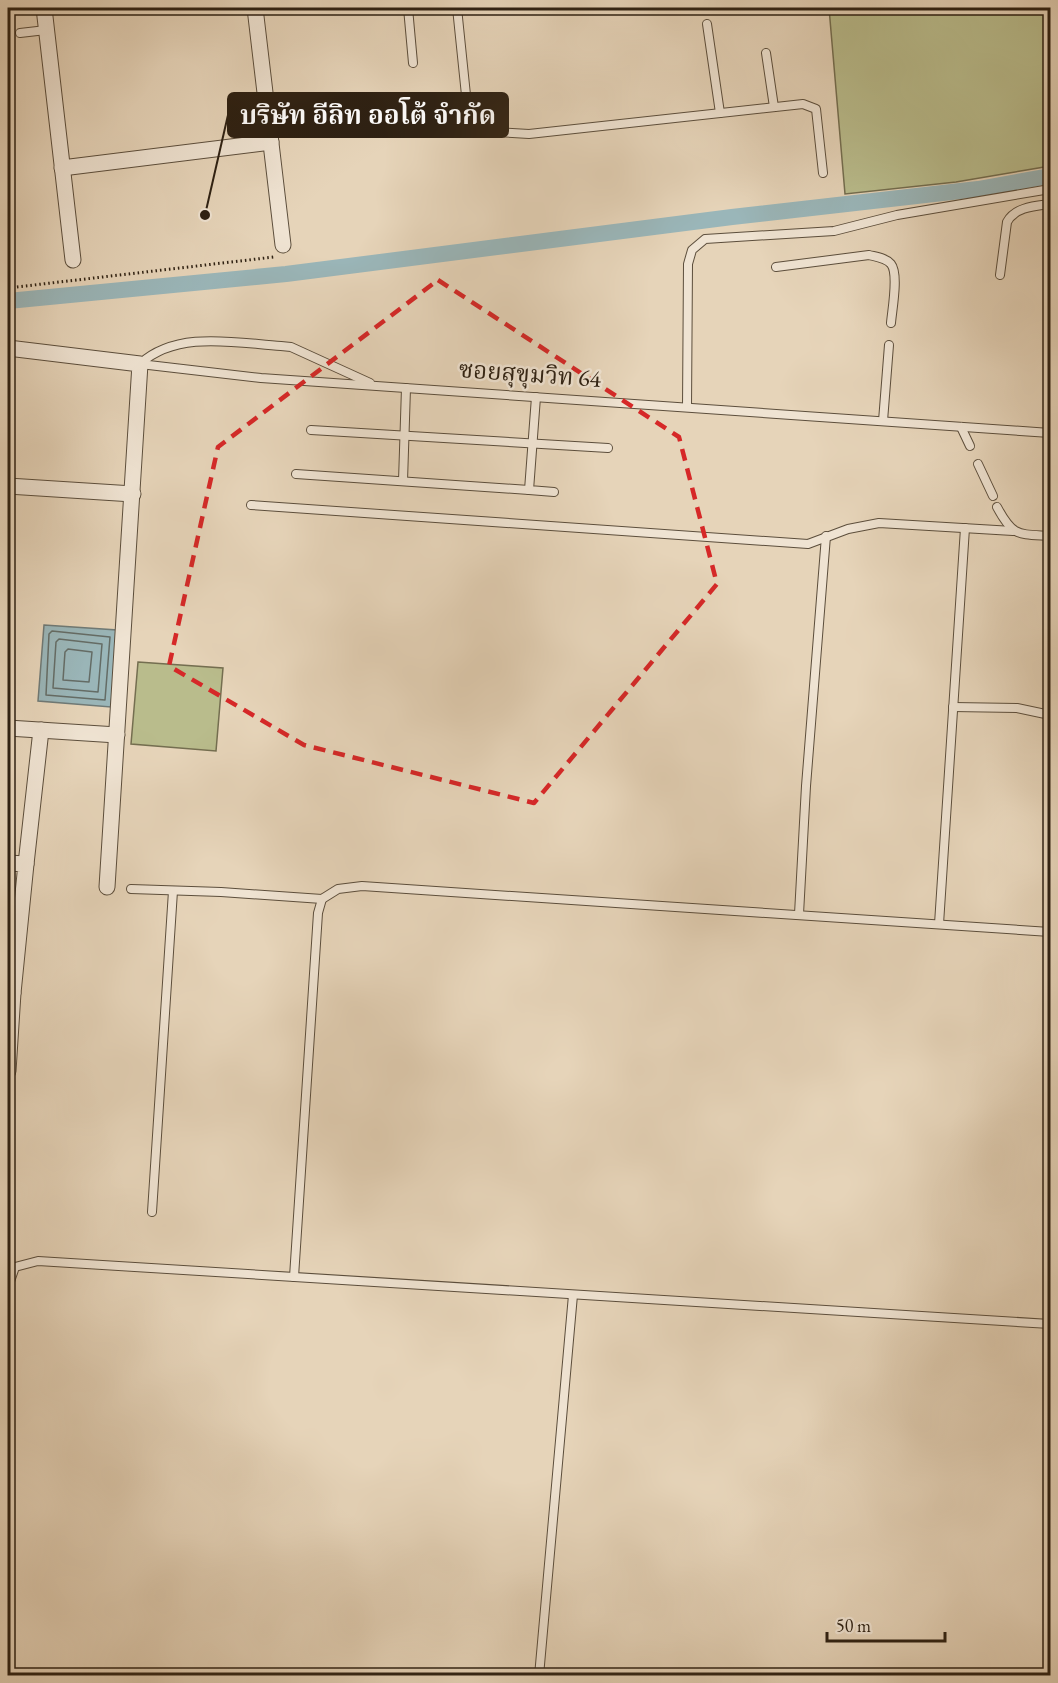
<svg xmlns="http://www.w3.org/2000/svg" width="1058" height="1683" viewBox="0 0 1058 1683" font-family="'EB Garamond','Noto Serif Thai',serif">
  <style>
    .green { fill: #b9bc8c; stroke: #746e50; stroke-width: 1.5 }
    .water { fill: #9ab6b9; stroke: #6f7a77; stroke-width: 1.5 }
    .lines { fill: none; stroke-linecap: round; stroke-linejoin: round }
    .shore { stroke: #646c66; stroke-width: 1.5 }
    .canal { stroke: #9ab6b9; stroke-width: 16 }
    .lane-casing { stroke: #5c4e3c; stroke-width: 10 }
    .street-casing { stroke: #5c4e3c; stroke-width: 17 }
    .path { stroke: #2e2113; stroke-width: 3; stroke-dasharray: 1.5 3; stroke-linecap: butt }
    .lane { stroke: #efe3d2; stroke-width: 8 }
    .street { stroke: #efe3d2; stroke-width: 15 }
    .marked { fill: none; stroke: #d62828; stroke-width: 4.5; stroke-dasharray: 12 8; stroke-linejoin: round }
    .labels { text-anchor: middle; stroke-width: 5; stroke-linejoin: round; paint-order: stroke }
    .street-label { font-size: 24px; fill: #2e2113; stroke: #efe3d2 }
    .leader { fill: none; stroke: #2e2113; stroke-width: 2 }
    .callout-dot { fill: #2e2113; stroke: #efe3d2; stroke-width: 2 }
    .callout { fill: #2e2113; stroke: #2e2113; stroke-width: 2 }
    .callout-label { font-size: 26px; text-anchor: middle; font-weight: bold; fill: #fff }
  </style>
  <rect width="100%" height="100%" fill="#e6d4b9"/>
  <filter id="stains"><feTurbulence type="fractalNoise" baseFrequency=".00333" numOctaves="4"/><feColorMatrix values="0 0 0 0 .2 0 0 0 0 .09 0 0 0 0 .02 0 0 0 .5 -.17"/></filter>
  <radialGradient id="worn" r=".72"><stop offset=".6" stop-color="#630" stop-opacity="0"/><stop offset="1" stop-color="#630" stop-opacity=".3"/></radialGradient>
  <g class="green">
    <path d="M 829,8 L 1050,8 L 1050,166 L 956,182 L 845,194 Z"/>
    <path d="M 138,662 L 223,668 L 216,751 L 131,744 Z"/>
  </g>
  <path class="water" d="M 44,625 L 117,630 L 111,707 L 38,701 Z"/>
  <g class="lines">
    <g class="shore">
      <path d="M 52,631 L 110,637 L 105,700 L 46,695 L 49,634 Z"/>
      <path d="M 59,639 L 102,644 L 98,692 L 53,688 L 56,642 Z"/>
      <path d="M 68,649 L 92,652 L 89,682 L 63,680 L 65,652 Z"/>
    </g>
    <path class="canal" d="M 8,301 L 286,274 L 732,217 L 978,189 L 1050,176"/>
    <defs>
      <g id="lane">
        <path d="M 408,8 L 413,63"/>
        <path d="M 457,8 L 466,95 L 479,125 L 496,132 L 529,134 L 803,104 L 816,109 L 823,173"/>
        <path d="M 707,24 L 720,113"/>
        <path d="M 20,33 L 46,30"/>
        <path d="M 766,53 L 774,107"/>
        <path d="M 776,267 L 869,255 C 877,257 886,258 891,264 C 899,274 892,310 891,323"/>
        <path d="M 1000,275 L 1007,222 C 1015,207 1035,206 1050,204"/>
        <path d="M 140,364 L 261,378 L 1050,433"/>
        <path d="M 140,364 C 177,330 236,343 281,346 L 291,347 L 370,383"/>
        <path d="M 536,397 L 529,490 L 554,492"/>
        <path d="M 687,407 L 688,264 L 692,250 L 705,239 L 834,231 L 897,215 L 1050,189"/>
        <path d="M 883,421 L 889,345"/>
        <path d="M 961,427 L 970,446"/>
        <path d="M 311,430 L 608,448"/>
        <path d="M 978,464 L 993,496"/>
        <path d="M 296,474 L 529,490"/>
        <path d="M 403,481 L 406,388"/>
        <path d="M 251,505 L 808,544 L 848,529 L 879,523 L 1013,531"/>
        <path d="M 997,507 C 1013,537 1018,534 1050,536"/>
        <path d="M 953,707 L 1017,708 L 1050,715"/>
        <path d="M 131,889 L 221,892 L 322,899 L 338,889 L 362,886 L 1050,932"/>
        <path d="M 799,914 L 806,786 L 826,536"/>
        <path d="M 939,924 L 965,528"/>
        <path d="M 152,1212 L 173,891"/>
        <path d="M 294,1277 L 318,913 L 322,899"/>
        <path d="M 8,1300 L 8,1287 L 15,1267 L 38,1261 L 1050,1324"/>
        <path d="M 539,1676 L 573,1295"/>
      </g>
      <g id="street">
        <path d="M 44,8 L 73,260"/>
        <path d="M 255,8 L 283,245"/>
        <path d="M 62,168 L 271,142"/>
        <path d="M 8,348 L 140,364 L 107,887"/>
        <path d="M 8,486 L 133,494"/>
        <path d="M 8,728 L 117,735"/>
        <path d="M 8,863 L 26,864 L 13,993"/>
        <path d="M 26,864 L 41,730"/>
        <path d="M 8,993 L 13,993 L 8,1071"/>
      </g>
    </defs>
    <use href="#lane" class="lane-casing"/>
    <use href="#street" class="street-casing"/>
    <path class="path" d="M 8,288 L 274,257"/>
    <use href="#lane" class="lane"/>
    <use href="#street" class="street"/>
  </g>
  <path class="marked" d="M 438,280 L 679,437 L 717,584 L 534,803 L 304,745 L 169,666 L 218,447 Z"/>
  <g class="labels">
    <g class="street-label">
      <text transform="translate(530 374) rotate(4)" y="8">ซอยสุขุมวิท 64</text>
    </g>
  </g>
  <path class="leader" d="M205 215L228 115"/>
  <circle class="callout-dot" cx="205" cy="215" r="6"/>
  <rect class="callout" x="228" y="93" width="280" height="44" rx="6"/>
  <g class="callout-label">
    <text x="368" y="124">บริษัท อีลิท ออโต้ จำกัด</text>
  </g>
  <rect width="1058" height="1683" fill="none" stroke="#e6d4b9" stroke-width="30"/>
  <rect x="9" y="9" width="1040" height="1665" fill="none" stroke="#2e2113" stroke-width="3"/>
  <rect x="15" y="15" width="1028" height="1653" fill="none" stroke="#2e2113" stroke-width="1.5"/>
  <path d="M827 1632v9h118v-9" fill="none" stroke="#2e2113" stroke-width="3"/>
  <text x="836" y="1632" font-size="18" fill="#2e2113" stroke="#efe3d2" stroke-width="4.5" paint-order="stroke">50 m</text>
  <rect width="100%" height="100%" filter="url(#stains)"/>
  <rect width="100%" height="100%" fill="url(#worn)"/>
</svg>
